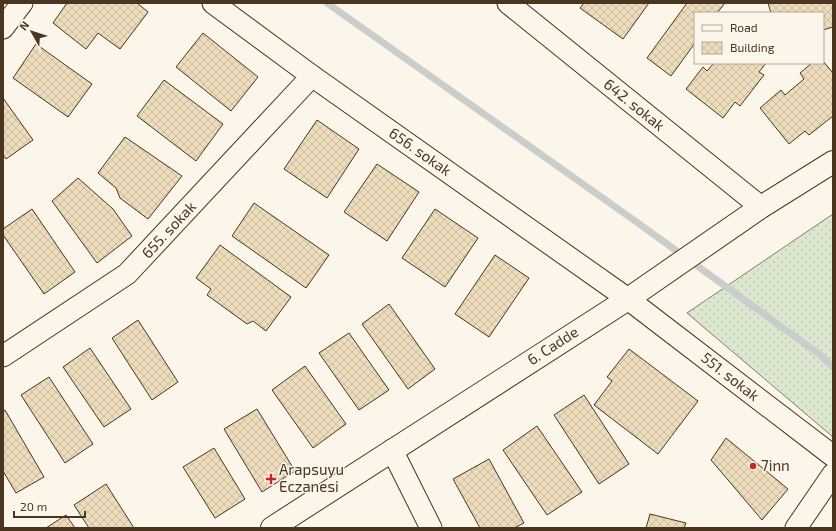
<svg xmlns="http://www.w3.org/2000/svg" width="836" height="531" viewBox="0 0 836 531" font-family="'Exo 2',sans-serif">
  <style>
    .grass { fill: url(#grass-dots); stroke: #887966 }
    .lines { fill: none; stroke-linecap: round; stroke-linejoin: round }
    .stream { stroke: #c9cecd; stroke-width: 7 }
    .building { fill: url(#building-cross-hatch); stroke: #4a3520 }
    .minor-casing { stroke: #4a3520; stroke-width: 23 }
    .secondary-casing { stroke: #4a3520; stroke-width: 24 }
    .minor { stroke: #fbf6e9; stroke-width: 21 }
    .secondary { stroke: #fbf6e9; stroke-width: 22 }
    .poi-dot { fill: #c62828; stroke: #fbf6e9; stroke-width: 1.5 }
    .labels { text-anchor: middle; stroke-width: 3; stroke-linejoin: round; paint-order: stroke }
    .street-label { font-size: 15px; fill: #4a3520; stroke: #fbf6e9 }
    .poi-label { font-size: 15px; fill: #4a3520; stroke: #fbf6e9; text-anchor: start }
  </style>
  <defs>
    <pattern id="grass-dots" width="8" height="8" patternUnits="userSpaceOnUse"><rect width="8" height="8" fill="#dce7d0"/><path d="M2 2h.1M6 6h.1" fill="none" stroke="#bec7b2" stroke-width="1.8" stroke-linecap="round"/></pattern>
    <pattern id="building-cross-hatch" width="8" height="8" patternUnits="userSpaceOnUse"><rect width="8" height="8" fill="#ecdcbc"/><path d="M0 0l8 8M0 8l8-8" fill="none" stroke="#ccbda1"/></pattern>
  </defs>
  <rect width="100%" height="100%" fill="#fbf6e9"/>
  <path class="grass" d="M 833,214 L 833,437 L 687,313 Z"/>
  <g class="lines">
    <path class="stream" d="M 327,3 L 638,223 L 819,354 L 833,367"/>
  </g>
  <g class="building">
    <path d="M 67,3 L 137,3 L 148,12 L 120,49 L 98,33 L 86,49 L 53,23 Z"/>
    <path d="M 584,3 L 649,3 L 623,39 L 580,8 Z"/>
    <path d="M 687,3 L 725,3 L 717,13 L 695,13 L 695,43 L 671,76 L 647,58 Z"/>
    <path d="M 768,3 L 833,3 L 833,27 L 823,30 L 823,13 L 771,13 Z"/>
    <path d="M 203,33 L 258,77 L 231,111 L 176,67 Z"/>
    <path d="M 36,44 L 92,84 L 68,117 L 13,78 Z"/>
    <path d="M 823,61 L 833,73 L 833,116 L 809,135 L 805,131 L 789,144 L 760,108 L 781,90 L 785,95 L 804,79 L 800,73 L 812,63 L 823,63 Z"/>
    <path d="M 714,63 L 766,63 L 759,72 L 764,75 L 740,106 L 735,102 L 723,118 L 686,89 L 703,67 L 707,71 Z"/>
    <path d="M 164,80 L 223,124 L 196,161 L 137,116 Z"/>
    <path d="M 3,98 L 33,140 L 6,159 L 3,155 Z"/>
    <path d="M 317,120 L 359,149 L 327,198 L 284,169 Z"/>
    <path d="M 125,137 L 182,176 L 148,219 L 120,198 L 116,188 L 98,173 Z"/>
    <path d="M 377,164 L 419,192 L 387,241 L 344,212 Z"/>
    <path d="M 78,178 L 113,209 L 132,236 L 97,263 L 52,201 Z"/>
    <path d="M 254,203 L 329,255 L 306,288 L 232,236 Z"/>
    <path d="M 32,209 L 75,272 L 44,294 L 3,235 L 3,229 Z"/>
    <path d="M 435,209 L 478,238 L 445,287 L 402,258 Z"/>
    <path d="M 220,245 L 291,297 L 266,331 L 253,321 L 247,324 L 207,295 L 211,289 L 196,278 Z"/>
    <path d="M 495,255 L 529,278 L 489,337 L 455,314 Z"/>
    <path d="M 389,304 L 435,369 L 408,389 L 362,324 Z"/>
    <path d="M 138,320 L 178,382 L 152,400 L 112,338 Z"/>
    <path d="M 349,333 L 389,390 L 359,410 L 319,353 Z"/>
    <path d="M 90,348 L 131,409 L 104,427 L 63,367 Z"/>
    <path d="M 629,349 L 698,401 L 658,454 L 594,405 L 612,381 L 607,377 Z"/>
    <path d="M 305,366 L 346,424 L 313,448 L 272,390 Z"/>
    <path d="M 49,377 L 93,444 L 65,463 L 21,395 Z"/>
    <path d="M 584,395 L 629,464 L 599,484 L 554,415 Z"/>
    <path d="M 257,409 L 295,471 L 262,492 L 224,429 Z"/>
    <path d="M 5,410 L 44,477 L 16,493 L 3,471 L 3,411 Z"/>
    <path d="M 537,426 L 582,492 L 547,515 L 503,450 Z"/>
    <path d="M 726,438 L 788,489 L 762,520 L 711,460 Z"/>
    <path d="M 214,448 L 245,499 L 215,518 L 183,467 Z"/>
    <path d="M 489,459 L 524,523 L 514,528 L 480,528 L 453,479 Z"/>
    <path d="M 106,484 L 134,528 L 89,528 L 74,505 Z"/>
    <path d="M 650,514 L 686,523 L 684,528 L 646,528 Z"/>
    <path d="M 66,515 L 75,528 L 46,528 Z"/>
  </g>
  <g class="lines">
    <defs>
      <g id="minor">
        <path d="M 213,3 L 312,76 L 628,299 L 833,456"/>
        <path d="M 508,3 L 761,207"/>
        <path d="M 3,28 L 22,3"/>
        <path d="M 3,356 L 127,274 L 312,76"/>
        <path d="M 392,450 L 431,528"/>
        <path d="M 796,528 L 833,474"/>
      </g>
      <path id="secondary" d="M 272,528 L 628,299 L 761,207 L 833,162"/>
    </defs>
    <use href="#minor" class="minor-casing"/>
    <use href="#secondary" class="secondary-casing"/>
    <use href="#minor" class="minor"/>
    <use href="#secondary" class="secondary"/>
  </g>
  <g class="poi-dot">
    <circle cx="753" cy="466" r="4"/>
    <path d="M269 473h4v4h4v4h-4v4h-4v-4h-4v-4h4z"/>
  </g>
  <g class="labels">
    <g class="street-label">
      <text transform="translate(634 105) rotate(39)" y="5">642. sokak</text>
      <text transform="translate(420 152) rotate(35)" y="5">656. sokak</text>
      <text transform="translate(169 230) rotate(-47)" y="5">655. sokak</text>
      <text transform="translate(553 346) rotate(-33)" y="5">6. Cadde</text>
      <text transform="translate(730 377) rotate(38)" y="5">551. sokak</text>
    </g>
    <g class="poi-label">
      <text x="761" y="471">7inn</text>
      <text x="279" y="475">Arapsuyu<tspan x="279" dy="17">Eczanesi</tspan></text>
    </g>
  </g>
  <rect width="836" height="531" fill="none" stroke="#4a3520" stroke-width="8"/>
  <rect x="694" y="12" width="130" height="52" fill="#fbf6e9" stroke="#b4a999"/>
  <rect x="702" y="25" width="20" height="6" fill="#fbf6e9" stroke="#b4a999"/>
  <text x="730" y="32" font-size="12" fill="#4a3520">Road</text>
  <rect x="702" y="42" width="20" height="12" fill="url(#building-cross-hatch)" stroke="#b4a999"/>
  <text x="730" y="52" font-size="12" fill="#4a3520">Building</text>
  <g transform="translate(32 32) rotate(309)" stroke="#fbf6e9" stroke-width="3" paint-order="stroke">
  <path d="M0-3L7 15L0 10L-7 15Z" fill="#4a3520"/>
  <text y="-6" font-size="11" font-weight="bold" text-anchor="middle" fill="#4a3520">N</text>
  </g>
  <path d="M14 511v6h71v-6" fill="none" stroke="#4a3520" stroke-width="2"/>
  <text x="20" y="511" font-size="12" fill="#4a3520" stroke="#fbf6e9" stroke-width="3" paint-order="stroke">20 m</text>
</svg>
